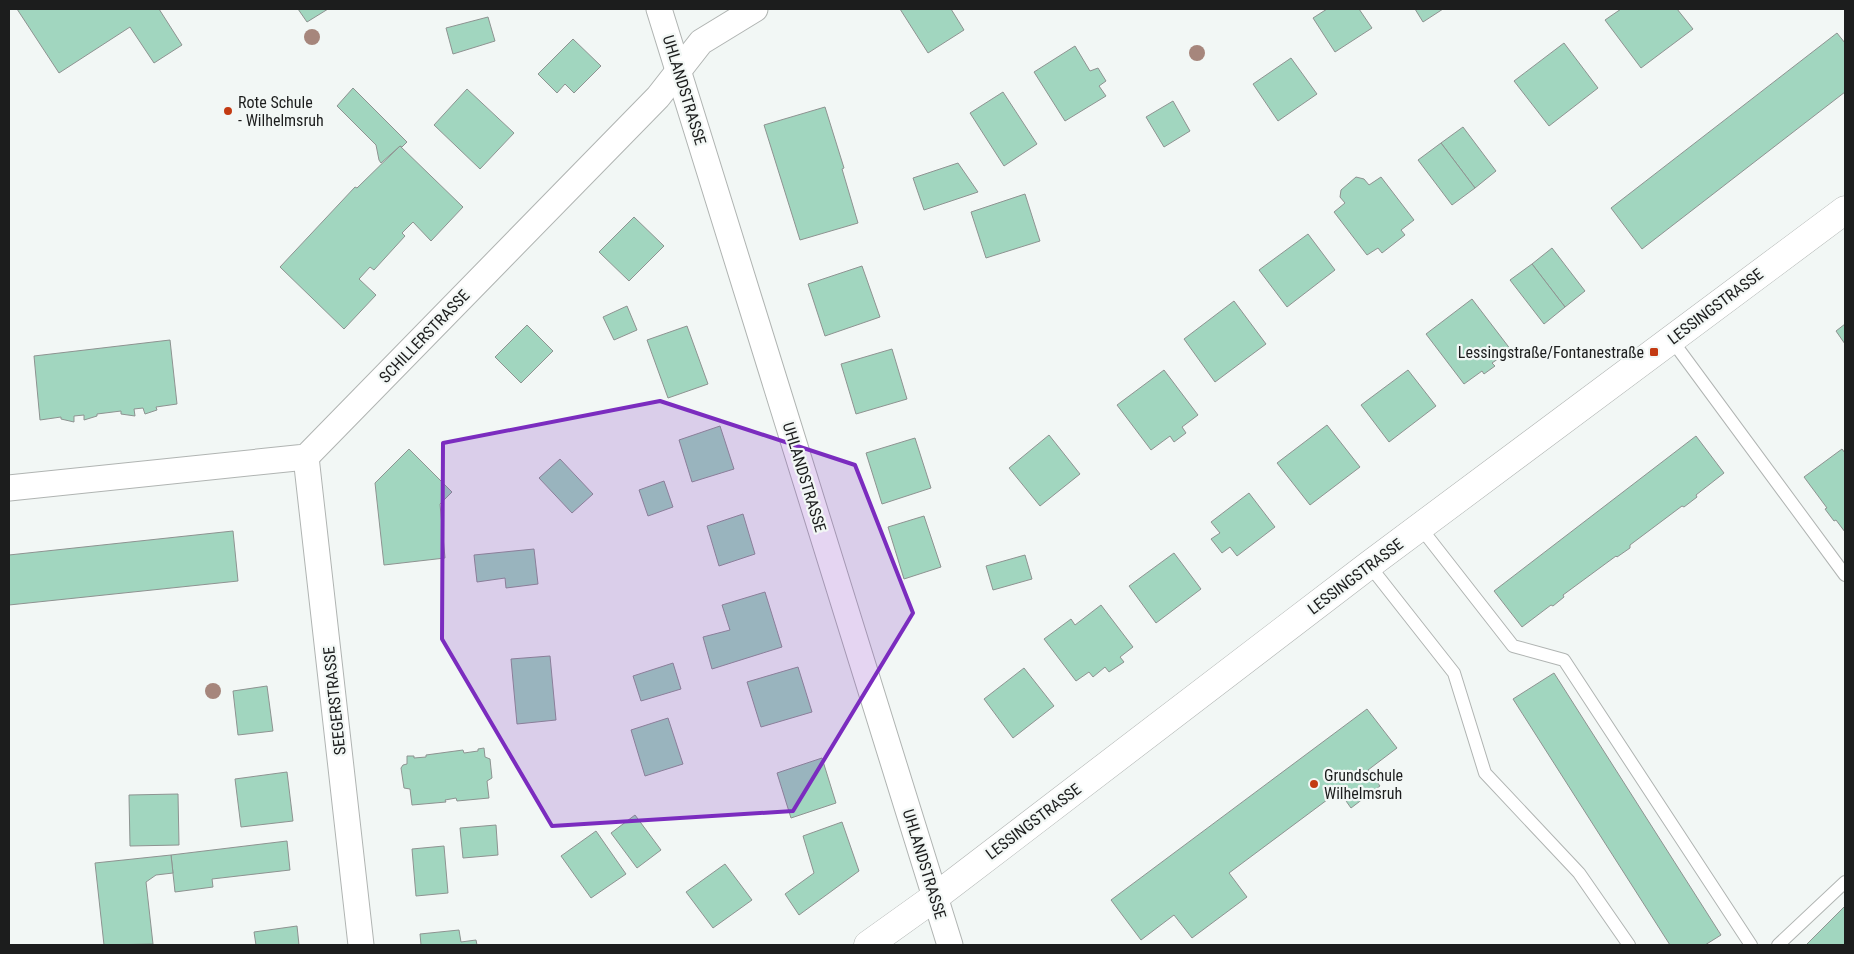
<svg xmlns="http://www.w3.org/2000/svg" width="1854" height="954" viewBox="0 0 1854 954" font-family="'Roboto Condensed',sans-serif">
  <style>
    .building { fill: #a1d6bf; stroke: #8e9391 }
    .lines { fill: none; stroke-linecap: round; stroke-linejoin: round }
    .service-casing { stroke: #b0b4b2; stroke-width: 14 }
    .minor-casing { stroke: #b0b4b2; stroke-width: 27 }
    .tertiary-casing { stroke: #b0b4b2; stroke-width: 29 }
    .service { stroke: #fff; stroke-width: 12 }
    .minor { stroke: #fff; stroke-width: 25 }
    .tertiary { stroke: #fff; stroke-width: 28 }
    .tree { fill: #a6867c }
    .marked { fill: #7b2cbf; fill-opacity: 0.2; stroke: #7b2cbf; stroke-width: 4; stroke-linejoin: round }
    .poi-dot { fill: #c33a12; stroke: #f2f7f5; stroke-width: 2 }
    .labels { text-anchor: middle; stroke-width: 4.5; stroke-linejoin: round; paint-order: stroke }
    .street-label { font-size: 16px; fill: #1c1d1d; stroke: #f2f7f5 }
    .poi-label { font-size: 16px; fill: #1c1d1d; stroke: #f2f7f5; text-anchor: start }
  </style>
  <rect width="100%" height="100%" fill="#f2f7f5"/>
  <g class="building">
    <path d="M 17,9 L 159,9 L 182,45 L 154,63 L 130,27 L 59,73 Z"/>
    <path d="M 298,9 L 328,9 L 307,22 Z"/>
    <path d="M 900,9 L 951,9 L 964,30 L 928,53 Z"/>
    <path d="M 1327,9 L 1359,9 L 1372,28 L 1335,52 L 1313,18 Z"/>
    <path d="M 1415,9 L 1443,9 L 1423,22 Z"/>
    <path d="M 1621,9 L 1677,9 L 1693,29 L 1641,68 L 1605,20 Z"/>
    <path d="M 488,17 L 495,41 L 453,54 L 446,28 Z"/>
    <path d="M 1837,33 L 1845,43 L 1845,92 L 1642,249 L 1611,208 Z"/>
    <path d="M 573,39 L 601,66 L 574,93 L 565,84 L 557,93 L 538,74 Z"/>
    <path d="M 1564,43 L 1598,88 L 1549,126 L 1514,81 Z"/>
    <path d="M 1075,46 L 1090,71 L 1098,68 L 1106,81 L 1099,86 L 1106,96 L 1065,121 L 1034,72 Z"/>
    <path d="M 1291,58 L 1317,94 L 1278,121 L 1253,84 Z"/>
    <path d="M 353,88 L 407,142 L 402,147 L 400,146 L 381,163 L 379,160 L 376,145 L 337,106 Z"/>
    <path d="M 467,89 L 514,133 L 480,169 L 434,125 Z"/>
    <path d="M 1003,92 L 1037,144 L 1004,166 L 970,113 Z"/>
    <path d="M 1173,101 L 1190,131 L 1164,147 L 1146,117 Z"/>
    <path d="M 825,107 L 844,168 L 842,169 L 858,223 L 800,240 L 764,125 Z"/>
    <path d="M 1463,127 L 1496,171 L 1475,188 L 1441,143 Z"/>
    <path d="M 1441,143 L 1475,188 L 1452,205 L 1418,160 Z"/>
    <path d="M 400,146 L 463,207 L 431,241 L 413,222 L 402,233 L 405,236 L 374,270 L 370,267 L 359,279 L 376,295 L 344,329 L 280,267 L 355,187 L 357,188 Z"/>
    <path d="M 958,163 L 978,192 L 924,210 L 913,178 Z"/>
    <path d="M 1356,177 L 1364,179 L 1369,185 L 1381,177 L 1414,220 L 1401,230 L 1405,235 L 1382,253 L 1378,248 L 1367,255 L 1334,212 L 1345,203 L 1340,197 L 1341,190 Z"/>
    <path d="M 1025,194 L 1040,241 L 986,258 L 971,212 Z"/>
    <path d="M 634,217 L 664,246 L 629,281 L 599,252 Z"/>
    <path d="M 1308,234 L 1335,270 L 1287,307 L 1259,270 Z"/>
    <path d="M 1552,248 L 1585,291 L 1565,307 L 1532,264 Z"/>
    <path d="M 1532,264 L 1565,307 L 1544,324 L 1510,280 Z"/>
    <path d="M 862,266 L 880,317 L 825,336 L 808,284 Z"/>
    <path d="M 1472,299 L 1511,350 L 1492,363 L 1495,366 L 1484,374 L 1482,371 L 1464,384 L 1426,334 Z"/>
    <path d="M 1234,301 L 1266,344 L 1215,382 L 1184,339 Z"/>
    <path d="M 627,306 L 637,330 L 614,340 L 603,317 Z"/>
    <path d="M 1845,324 L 1845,344 L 1836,331 Z"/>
    <path d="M 527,325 L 553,351 L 521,383 L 495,357 Z"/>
    <path d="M 687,326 L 708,384 L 668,398 L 647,340 Z"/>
    <path d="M 170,340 L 177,404 L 156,407 L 157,410 L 145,414 L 143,408 L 134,409 L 135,416 L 121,414 L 121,411 L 97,414 L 97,416 L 84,420 L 84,415 L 74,416 L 74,422 L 61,419 L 61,417 L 40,420 L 34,356 Z"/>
    <path d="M 892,349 L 907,399 L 856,414 L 841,364 Z"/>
    <path d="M 1164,370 L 1198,415 L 1182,427 L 1186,433 L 1174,442 L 1170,436 L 1151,450 L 1117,405 Z"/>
    <path d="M 1408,370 L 1436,406 L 1389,442 L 1361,405 Z"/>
    <path d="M 1327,425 L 1360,467 L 1310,505 L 1277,463 Z"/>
    <path d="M 720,426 L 734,469 L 692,482 L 679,440 Z"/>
    <path d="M 1049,435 L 1080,474 L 1040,506 L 1009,468 Z"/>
    <path d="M 1696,436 L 1724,473 L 1696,495 L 1697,497 L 1684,507 L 1682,506 L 1630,545 L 1630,548 L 1617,557 L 1616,556 L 1563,595 L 1564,597 L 1553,606 L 1551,605 L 1522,627 L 1494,591 Z"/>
    <path d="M 915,438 L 931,488 L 882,504 L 866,453 Z"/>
    <path d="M 409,449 L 452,492 L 440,504 L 445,558 L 384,565 L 375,483 Z"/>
    <path d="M 1842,449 L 1845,453 L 1845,532 L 1836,520 L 1834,521 L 1825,509 L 1827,508 L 1804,477 Z"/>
    <path d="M 560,459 L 593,494 L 572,513 L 539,478 Z"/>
    <path d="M 664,481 L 673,507 L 648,516 L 639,490 Z"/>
    <path d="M 1249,493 L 1275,527 L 1237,556 L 1230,547 L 1222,553 L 1211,539 L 1220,533 L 1211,522 Z"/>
    <path d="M 743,514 L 755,554 L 719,566 L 707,526 Z"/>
    <path d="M 924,516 L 941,567 L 904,579 L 888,527 Z"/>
    <path d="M 233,531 L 238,581 L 9,605 L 9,555 Z"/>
    <path d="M 534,549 L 538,584 L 506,588 L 505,578 L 477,582 L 474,555 Z"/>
    <path d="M 1174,553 L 1201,589 L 1156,623 L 1129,586 Z"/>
    <path d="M 1025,555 L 1032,579 L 993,590 L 986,566 Z"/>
    <path d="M 765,592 L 782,647 L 712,669 L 703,637 L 730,630 L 722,605 Z"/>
    <path d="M 1101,605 L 1133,647 L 1120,657 L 1124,662 L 1109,672 L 1105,667 L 1093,677 L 1089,672 L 1076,681 L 1044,639 L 1071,619 L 1075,625 Z"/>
    <path d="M 550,656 L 556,720 L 517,724 L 511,659 Z"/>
    <path d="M 673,663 L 681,689 L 641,701 L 633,676 Z"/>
    <path d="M 798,667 L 812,712 L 761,727 L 747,682 Z"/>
    <path d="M 1024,668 L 1054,706 L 1013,738 L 984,699 Z"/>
    <path d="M 1554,673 L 1721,935 L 1705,945 L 1670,945 L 1513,699 Z"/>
    <path d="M 267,686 L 273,731 L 238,735 L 233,691 Z"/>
    <path d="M 1367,709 L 1397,748 L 1368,770 L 1380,786 L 1351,808 L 1339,791 L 1229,873 L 1247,897 L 1192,938 L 1174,915 L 1141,940 L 1111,900 Z"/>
    <path d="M 668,718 L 683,764 L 645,776 L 631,730 Z"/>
    <path d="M 484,748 L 485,757 L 490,759 L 492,778 L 487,781 L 489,798 L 457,801 L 456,798 L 445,800 L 446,802 L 412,805 L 410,789 L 404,788 L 401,768 L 403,765 L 407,764 L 407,756 L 414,756 L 414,758 L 426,757 L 426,755 L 463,750 L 464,753 L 478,751 L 478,749 Z"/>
    <path d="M 822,758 L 836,803 L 791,818 L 777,773 Z"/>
    <path d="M 287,772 L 293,821 L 241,827 L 235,779 Z"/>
    <path d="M 178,794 L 179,845 L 130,846 L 129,795 Z"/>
    <path d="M 635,815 L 661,850 L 637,868 L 611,833 Z"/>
    <path d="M 842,822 L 859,871 L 799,915 L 785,894 L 814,873 L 803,836 Z"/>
    <path d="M 496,825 L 498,855 L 463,858 L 460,828 Z"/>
    <path d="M 596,831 L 626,874 L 591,898 L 561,856 Z"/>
    <path d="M 287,841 L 290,870 L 212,879 L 213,887 L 175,892 L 171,855 Z"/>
    <path d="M 444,846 L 448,893 L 416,896 L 412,849 Z"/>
    <path d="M 171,855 L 173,873 L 156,875 L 146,882 L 153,944 L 104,945 L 95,863 Z"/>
    <path d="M 725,864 L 752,900 L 713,928 L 686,892 Z"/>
    <path d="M 1845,906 L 1845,945 L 1806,945 Z"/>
    <path d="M 297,926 L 299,945 L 256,945 L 254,932 Z"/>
    <path d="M 459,930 L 461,942 L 476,940 L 477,945 L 421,945 L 420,934 Z"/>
  </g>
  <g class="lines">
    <defs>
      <g id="service">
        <path d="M 1671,339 L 1845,575"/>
        <path d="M 1420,527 L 1513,646 L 1564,660 L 1751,945"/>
        <path d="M 1369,565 L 1454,673 L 1485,773 L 1579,873 L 1629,945"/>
        <path d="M 1778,945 L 1845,882"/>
      </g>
      <g id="minor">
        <path d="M 659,9 L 950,945"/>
        <path d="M 306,457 L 361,945"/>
        <path d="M 9,488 L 306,457 L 658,97 L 701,42 L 755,9"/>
      </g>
      <path id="tertiary" d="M 868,945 L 935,897 L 1369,565 L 1845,210"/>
    </defs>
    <use href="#service" class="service-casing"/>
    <use href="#minor" class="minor-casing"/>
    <use href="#tertiary" class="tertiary-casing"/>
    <use href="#service" class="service"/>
    <use href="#minor" class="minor"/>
    <use href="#tertiary" class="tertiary"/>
  </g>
  <g class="tree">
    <circle cx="312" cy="37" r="8"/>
    <circle cx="1197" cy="53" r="8"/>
    <circle cx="213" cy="691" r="8"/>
  </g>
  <path class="marked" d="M 660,401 L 855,465 L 913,613 L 793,811 L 552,826 L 442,639 L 443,443 Z"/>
  <g class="poi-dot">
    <circle cx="228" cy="111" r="5"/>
    <rect x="1649" y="347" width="10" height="10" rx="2.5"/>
    <circle cx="1314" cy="784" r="5"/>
  </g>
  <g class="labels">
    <g class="street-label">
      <text transform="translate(685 90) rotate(73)" y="6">UHLANDSTRASSE</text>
      <text transform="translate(1715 306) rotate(-37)" y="6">LESSINGSTRASSE</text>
      <text transform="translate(424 336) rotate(-46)" y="6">SCHILLERSTRASSE</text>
      <text transform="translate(805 477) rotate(73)" y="6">UHLANDSTRASSE</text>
      <text transform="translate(1355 576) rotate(-37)" y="6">LESSINGSTRASSE</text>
      <text transform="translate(334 701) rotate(-96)" y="6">SEEGERSTRASSE</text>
      <text transform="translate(1033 821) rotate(-37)" y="6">LESSINGSTRASSE</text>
      <text transform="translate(925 864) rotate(73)" y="6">UHLANDSTRASSE</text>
    </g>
    <g class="poi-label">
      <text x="238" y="108">Rote Schule<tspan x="238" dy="18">- Wilhelmsruh</tspan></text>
      <text x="1644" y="358" text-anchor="end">Lessingstraße/Fontanestraße</text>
      <text x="1324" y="781">Grundschule<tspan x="1324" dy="18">Wilhelmsruh</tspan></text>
    </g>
  </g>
  <rect width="1854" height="954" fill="none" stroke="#1c1d1d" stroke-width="20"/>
</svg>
